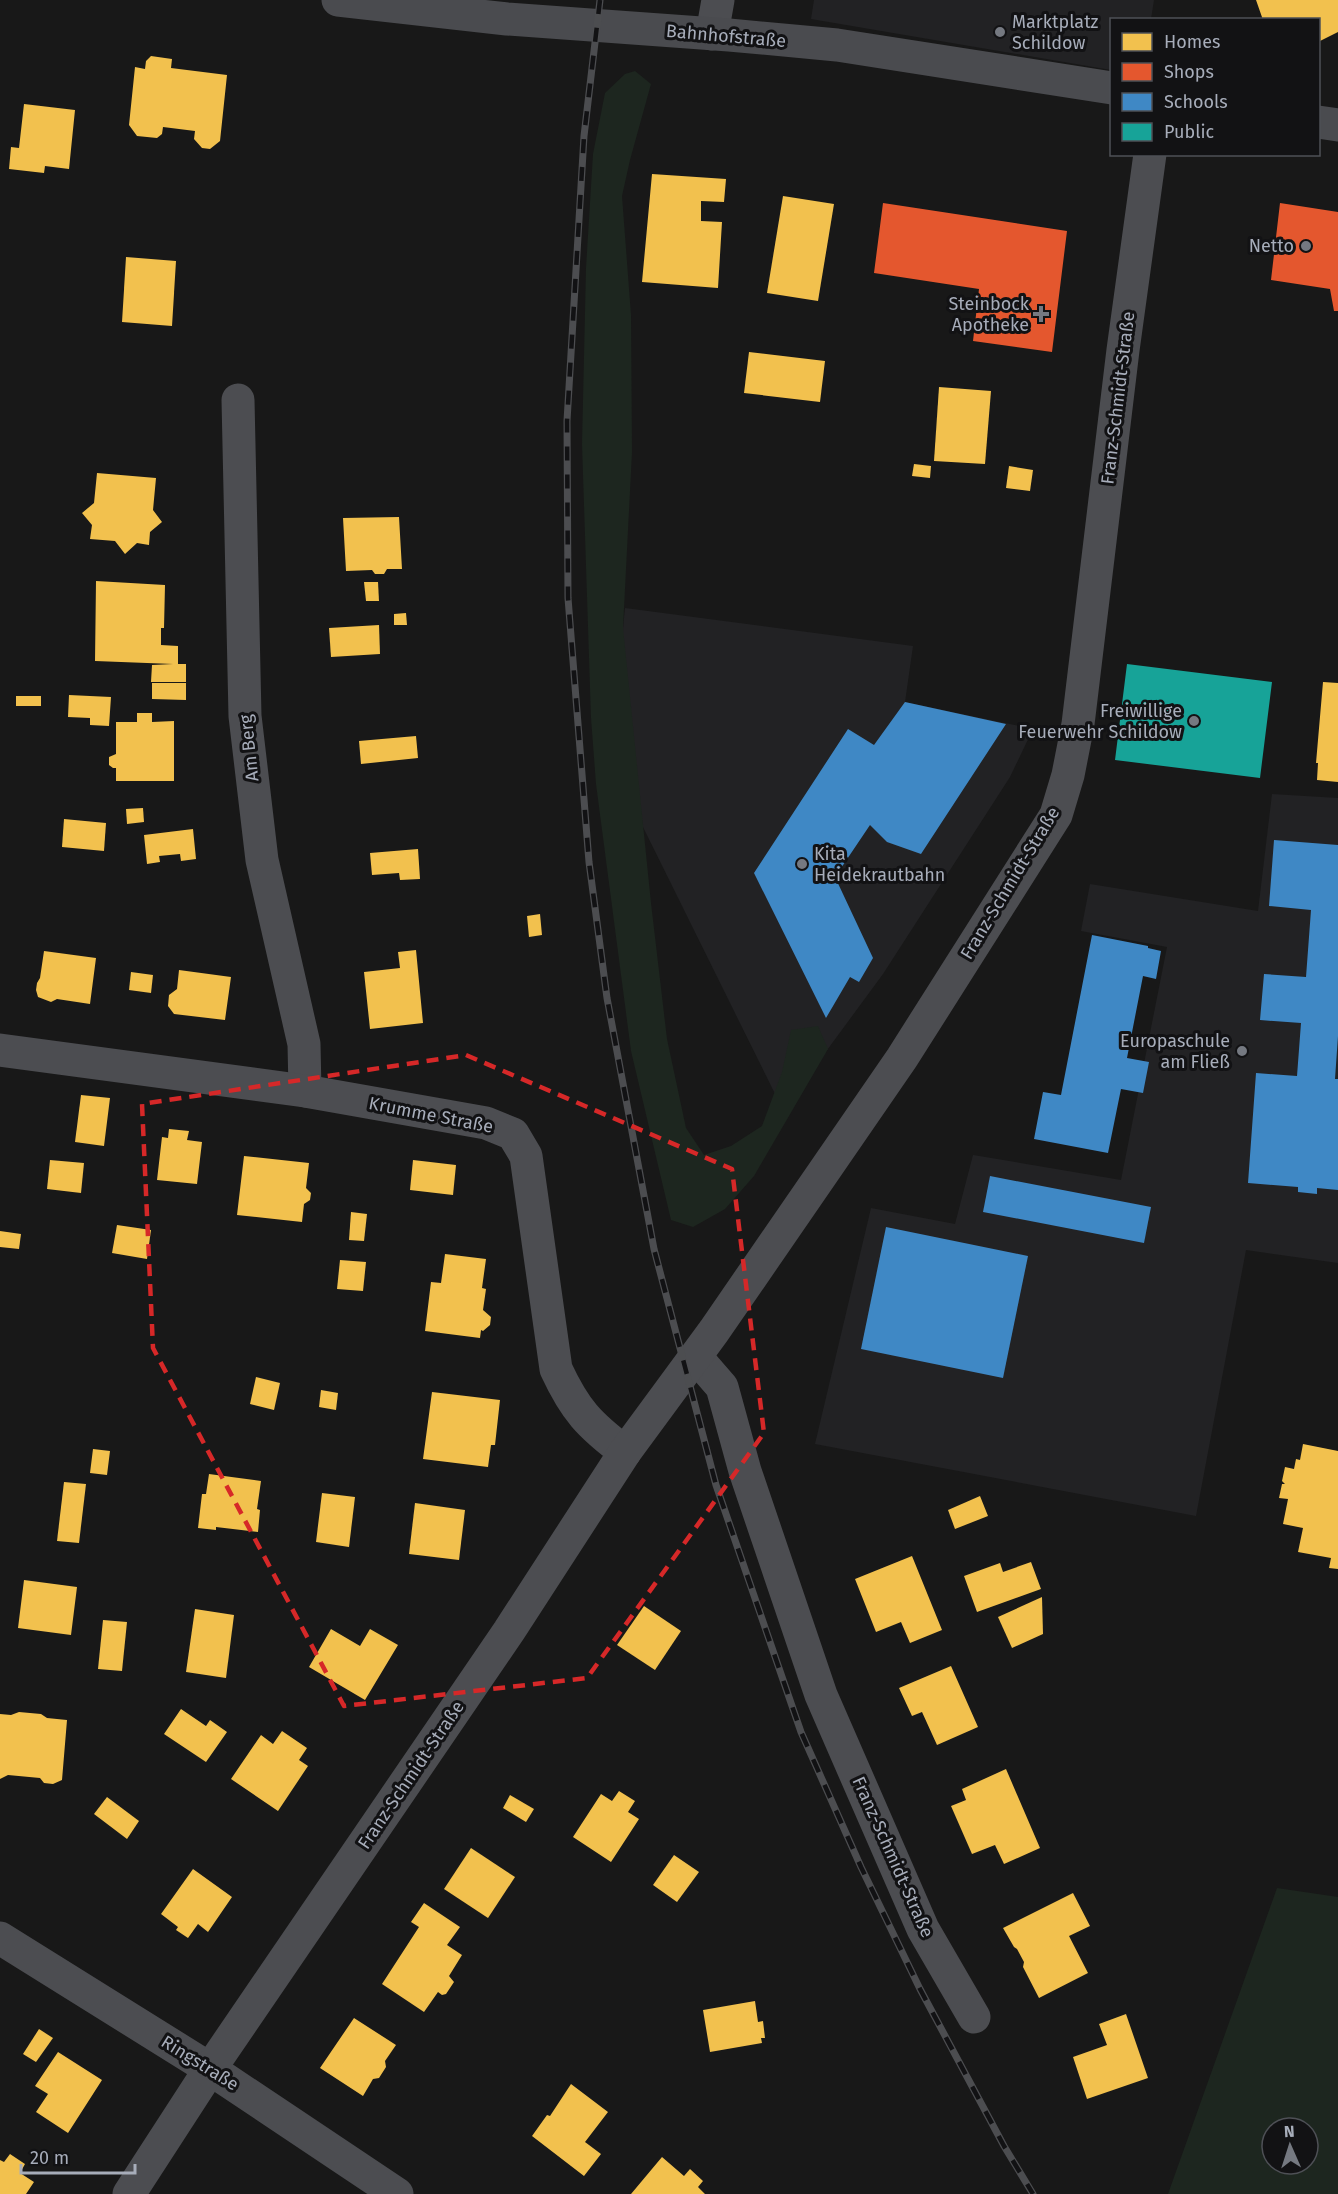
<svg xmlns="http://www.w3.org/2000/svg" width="1338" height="2194" viewBox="0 0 1338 2194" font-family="'Fira Sans',sans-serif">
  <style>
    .built { fill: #222224 }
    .green { fill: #1d261f; fill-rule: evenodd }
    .homes { fill: #f2c14e }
    .shops { fill: #e4572e }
    .schools { fill: #3f88c5 }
    .public { fill: #17a398 }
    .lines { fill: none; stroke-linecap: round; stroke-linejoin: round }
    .street { stroke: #4c4d51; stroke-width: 33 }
    .secondary { stroke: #4a4b4f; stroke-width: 33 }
    .rail-casing { stroke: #4c4d50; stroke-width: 7 }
    .rail { stroke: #121214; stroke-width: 4.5; stroke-dasharray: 14; stroke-linecap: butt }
    .marked { fill: none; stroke: #d62828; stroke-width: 4.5; stroke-dasharray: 12 8; stroke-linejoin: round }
    .poi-dot { fill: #757981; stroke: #121214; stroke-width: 2 }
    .labels { text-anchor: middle; stroke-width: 6; stroke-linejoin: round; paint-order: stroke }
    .poi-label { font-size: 18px; fill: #a7adba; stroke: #121214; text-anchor: end }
    .street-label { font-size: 18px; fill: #a7adba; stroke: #121214 }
  </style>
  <rect width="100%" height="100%" fill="#181818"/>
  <g class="built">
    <path d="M 814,0 L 1154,0 L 1151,19 L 1112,20 L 1111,70 L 811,19 Z"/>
    <path d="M 625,608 L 913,646 L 905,702 L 1033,729 L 1010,777 L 883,974 L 783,1110 L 643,827 L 620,659 Z"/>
    <path d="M 1272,794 L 1338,798 L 1338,1263 L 1246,1250 L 1196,1516 L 815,1444 L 871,1208 L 955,1224 L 973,1155 L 1121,1180 L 1167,947 L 1081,931 L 1090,884 L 1258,911 Z"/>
  </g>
  <g class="green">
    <path d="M 635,71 L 651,84 L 630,160 L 622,196 L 631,315 L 632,452 L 623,628 L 651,903 L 667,1039 L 686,1128 L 704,1155 L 731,1146 L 762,1126 L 782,1072 L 791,1030 L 818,1026 L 828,1049 L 754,1176 L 725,1209 L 693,1227 L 671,1220 L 631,1051 L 596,784 L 591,718 L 582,444 L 586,268 L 593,154 L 605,93 L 625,74 Z"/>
    <path d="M 1277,1888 L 1338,1897 L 1338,2194 L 1168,2194 ZM 1272,2128 L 1308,2128 L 1308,2164 L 1272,2164 Z"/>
  </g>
  <g class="homes">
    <path d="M 1256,0 L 1338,0 L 1338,32 L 1318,42 L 1318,20 L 1263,20 Z"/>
    <path d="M 151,56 L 172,59 L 171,68 L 227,75 L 220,141 L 210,149 L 202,148 L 194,139 L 195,131 L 163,127 L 162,134 L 157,138 L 137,136 L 129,125 L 135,67 L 145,69 L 146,61 Z"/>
    <path d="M 24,104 L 75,110 L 69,169 L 45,166 L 44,173 L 9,169 L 11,147 L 19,148 Z"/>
    <path d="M 652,174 L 726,179 L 724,202 L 701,201 L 701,221 L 722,222 L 718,288 L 642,282 Z"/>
    <path d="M 783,196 L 834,204 L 818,301 L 767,293 Z"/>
    <path d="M 126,257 L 176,261 L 172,326 L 122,322 Z"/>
    <path d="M 749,352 L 825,361 L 820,402 L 744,393 Z"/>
    <path d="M 939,387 L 991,391 L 985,464 L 934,461 Z"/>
    <path d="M 914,464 L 931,466 L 930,478 L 912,476 Z"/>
    <path d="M 1009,466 L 1033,470 L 1030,491 L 1006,488 Z"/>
    <path d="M 97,473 L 156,478 L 153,510 L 162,522 L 150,532 L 149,545 L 137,543 L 125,554 L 115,541 L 90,539 L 92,525 L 82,513 L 94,503 Z"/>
    <path d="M 399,517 L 402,569 L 387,569 L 384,574 L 375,574 L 372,570 L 346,571 L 343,518 Z"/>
    <path d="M 96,581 L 165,585 L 164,628 L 161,628 L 161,645 L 178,646 L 178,664 L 186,664 L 186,682 L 151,682 L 152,665 L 173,664 L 95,661 Z"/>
    <path d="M 364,582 L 378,582 L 379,601 L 366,601 Z"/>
    <path d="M 406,613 L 407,625 L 394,625 L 394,614 Z"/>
    <path d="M 379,625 L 380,654 L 331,657 L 329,628 Z"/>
    <path d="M 1323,682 L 1338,683 L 1338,782 L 1317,780 L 1318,763 L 1316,763 Z"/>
    <path d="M 152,683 L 186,683 L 186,700 L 152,699 Z"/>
    <path d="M 69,695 L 111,697 L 109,726 L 90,725 L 90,718 L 68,717 Z"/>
    <rect x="16" y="696" width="25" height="10"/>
    <path d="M 137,713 L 152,713 L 152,722 L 174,721 L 174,781 L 116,781 L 116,768 L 113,768 L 109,765 L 109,757 L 116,754 L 116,722 L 137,722 Z"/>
    <path d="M 416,736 L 418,758 L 361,764 L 359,741 Z"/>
    <path d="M 143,808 L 144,822 L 127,824 L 126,809 Z"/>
    <path d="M 64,819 L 106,823 L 104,851 L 62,847 Z"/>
    <path d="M 193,829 L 196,859 L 181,861 L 180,854 L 159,856 L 160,862 L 147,864 L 144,835 Z"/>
    <path d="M 418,849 L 420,879 L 400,880 L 399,873 L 372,875 L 370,853 Z"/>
    <path d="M 540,914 L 542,935 L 529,937 L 527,916 Z"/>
    <path d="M 416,950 L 423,1023 L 370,1029 L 364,972 L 400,968 L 398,952 Z"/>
    <path d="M 44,951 L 96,958 L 90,1004 L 57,999 L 51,1002 L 38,997 L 36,990 L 37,983 L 40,978 Z"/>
    <path d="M 179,970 L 231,977 L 225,1020 L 174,1014 L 168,1006 L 169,995 L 177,989 Z"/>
    <path d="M 131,972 L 153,975 L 151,993 L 129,990 Z"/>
    <path d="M 81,1095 L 110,1098 L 104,1146 L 75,1142 Z"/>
    <path d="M 169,1129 L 189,1131 L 187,1140 L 202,1142 L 197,1184 L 157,1180 L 162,1137 L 168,1138 Z"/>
    <path d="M 244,1156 L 309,1163 L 306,1188 L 311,1193 L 310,1200 L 304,1204 L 302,1222 L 237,1215 Z"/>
    <path d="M 50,1160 L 84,1163 L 81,1193 L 47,1189 Z"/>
    <path d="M 413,1160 L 456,1165 L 453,1195 L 410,1190 Z"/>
    <path d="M 351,1212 L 367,1214 L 364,1241 L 349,1240 Z"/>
    <path d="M 117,1225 L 151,1230 L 147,1259 L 112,1253 Z"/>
    <path d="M 0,1231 L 21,1234 L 19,1249 L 0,1247 Z"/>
    <path d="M 445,1254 L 486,1259 L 482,1288 L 486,1289 L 483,1310 L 491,1317 L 490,1325 L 483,1331 L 481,1330 L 480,1338 L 425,1331 L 431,1282 L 441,1283 Z"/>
    <path d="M 340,1260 L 366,1262 L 363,1291 L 337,1289 Z"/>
    <path d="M 256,1377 L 280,1383 L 274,1410 L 250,1404 Z"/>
    <path d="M 321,1390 L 338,1393 L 336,1410 L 319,1407 Z"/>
    <path d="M 432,1392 L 500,1400 L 495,1445 L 491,1445 L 488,1467 L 423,1459 Z"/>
    <path d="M 1303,1444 L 1338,1451 L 1338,1569 L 1329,1568 L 1331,1558 L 1298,1552 L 1303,1528 L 1283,1524 L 1288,1499 L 1279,1498 L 1282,1484 L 1285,1484 L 1282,1481 L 1285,1467 L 1294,1469 L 1296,1459 L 1300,1460 Z"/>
    <path d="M 93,1449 L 110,1451 L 107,1475 L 90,1473 Z"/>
    <path d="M 209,1474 L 261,1481 L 257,1509 L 260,1510 L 258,1532 L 216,1527 L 216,1530 L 198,1528 L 202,1494 L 206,1494 Z"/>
    <path d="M 64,1482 L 86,1484 L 79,1543 L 57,1541 Z"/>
    <path d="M 322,1493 L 355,1497 L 349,1547 L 316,1542 Z"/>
    <path d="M 980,1496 L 988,1516 L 955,1529 L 948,1510 Z"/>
    <path d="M 415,1503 L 465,1510 L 459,1560 L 409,1554 Z"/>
    <path d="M 912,1556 L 942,1630 L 910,1643 L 901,1622 L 876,1632 L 855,1579 Z"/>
    <path d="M 1031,1562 L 1041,1589 L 977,1612 L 964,1576 L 1000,1563 L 1003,1572 Z"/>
    <path d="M 24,1580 L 77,1587 L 71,1635 L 18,1628 Z"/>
    <path d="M 1042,1597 L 1043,1634 L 1012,1648 L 998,1617 Z"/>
    <path d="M 644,1606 L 681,1631 L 655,1670 L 617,1645 Z"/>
    <path d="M 195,1609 L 234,1615 L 226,1678 L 186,1672 Z"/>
    <path d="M 103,1620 L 127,1622 L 122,1671 L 98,1669 Z"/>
    <path d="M 331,1629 L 360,1646 L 370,1629 L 398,1645 L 365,1700 L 309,1667 Z"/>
    <path d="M 951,1666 L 978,1727 L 937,1745 L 922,1712 L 912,1716 L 899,1688 Z"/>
    <path d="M 181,1709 L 206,1726 L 210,1720 L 227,1732 L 206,1762 L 164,1734 Z"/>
    <path d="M 19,1712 L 41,1714 L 47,1718 L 67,1720 L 62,1780 L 53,1784 L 44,1783 L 40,1778 L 8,1775 L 0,1779 L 0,1714 L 11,1715 Z"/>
    <path d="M 282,1731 L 307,1748 L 299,1760 L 308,1766 L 278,1811 L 231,1779 L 261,1735 L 273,1744 Z"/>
    <path d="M 1006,1769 L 1040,1848 L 1004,1864 L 995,1845 L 972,1854 L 951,1806 L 966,1800 L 962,1789 Z"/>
    <path d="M 619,1791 L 635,1801 L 628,1812 L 639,1819 L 611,1862 L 573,1837 L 601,1794 L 612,1801 Z"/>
    <path d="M 510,1795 L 534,1809 L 526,1822 L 503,1808 Z"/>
    <path d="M 107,1797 L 139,1821 L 127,1839 L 94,1814 Z"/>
    <path d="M 471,1848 L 515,1877 L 488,1918 L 444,1889 Z"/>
    <path d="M 674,1855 L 699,1872 L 677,1902 L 653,1885 Z"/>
    <path d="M 193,1869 L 232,1897 L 208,1932 L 198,1924 L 188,1938 L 176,1930 L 178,1927 L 161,1914 Z"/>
    <path d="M 1073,1893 L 1090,1926 L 1069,1936 L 1088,1973 L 1039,1998 L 1023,1967 L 1024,1962 L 1017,1949 L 1014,1947 L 1003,1928 Z"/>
    <path d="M 424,1903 L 460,1927 L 447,1945 L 462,1955 L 449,1976 L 454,1982 L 446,1994 L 442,1995 L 438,1992 L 424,2012 L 382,1984 L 419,1927 L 411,1922 Z"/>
    <path d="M 755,2001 L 758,2022 L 763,2021 L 765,2038 L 761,2038 L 762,2043 L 710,2052 L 703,2010 Z"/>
    <path d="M 1126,2014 L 1148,2078 L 1087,2099 L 1073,2057 L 1107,2045 L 1099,2024 Z"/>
    <path d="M 354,2018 L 396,2045 L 385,2061 L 386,2067 L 379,2078 L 373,2079 L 363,2096 L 320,2068 Z"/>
    <path d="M 39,2029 L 53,2038 L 36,2062 L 23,2054 Z"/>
    <path d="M 58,2052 L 102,2080 L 68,2133 L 36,2112 L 48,2094 L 35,2086 Z"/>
    <path d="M 571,2084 L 608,2112 L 585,2142 L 601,2154 L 584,2176 L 532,2136 L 547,2115 L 550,2116 Z"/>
    <path d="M 10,2154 L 25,2164 L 20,2173 L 34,2182 L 26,2194 L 0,2194 L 0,2160 L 4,2162 Z"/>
    <path d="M 662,2157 L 684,2176 L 690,2169 L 703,2181 L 698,2187 L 705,2194 L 631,2194 Z"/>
  </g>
  <g class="shops">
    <path d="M 883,203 L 1067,231 L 1052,352 L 973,341 L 979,289 L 874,273 Z"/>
    <path d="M 1280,203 L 1338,212 L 1338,311 L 1334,311 L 1330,289 L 1271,280 Z"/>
  </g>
  <g class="schools">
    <path d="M 905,702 L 1006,724 L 921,854 L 887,842 L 870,825 L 835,877 L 873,958 L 859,982 L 850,977 L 826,1018 L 754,873 L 848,729 L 874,745 Z"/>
    <path d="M 1274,840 L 1338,845 L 1338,1036 L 1335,1079 L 1338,1079 L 1338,1190 L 1317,1188 L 1317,1194 L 1298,1192 L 1298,1187 L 1248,1183 L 1256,1073 L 1297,1076 L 1301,1023 L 1260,1020 L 1264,974 L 1306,977 L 1311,910 L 1269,906 Z"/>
    <path d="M 1092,935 L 1148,946 L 1148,948 L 1161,951 L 1156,979 L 1143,976 L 1127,1058 L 1149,1062 L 1143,1093 L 1121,1089 L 1108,1153 L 1034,1139 L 1043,1092 L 1061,1095 Z"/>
    <path d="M 990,1176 L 1151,1207 L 1144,1243 L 983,1212 Z"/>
    <path d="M 886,1227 L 1028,1256 L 1003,1378 L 861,1349 Z"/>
  </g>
  <path class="public" d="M 1127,664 L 1272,682 L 1260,778 L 1115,760 Z"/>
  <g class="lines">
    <g class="street">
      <path d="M 712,34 L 718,0"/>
      <path d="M 238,400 L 245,716 L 262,860 L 304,1044 L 305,1091"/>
      <path d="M 0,1050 L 305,1091 L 486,1123 L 513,1134 L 526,1156 L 556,1369 C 575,1410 589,1425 625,1452"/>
      <path d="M 696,1357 L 722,1387 L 745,1471 L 821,1695 L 923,1929 L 974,2017"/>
      <path d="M 0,1938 L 210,2069 L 397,2194"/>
      <path d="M 129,2194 L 210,2069 L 509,1631 L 625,1452 L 714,1331 L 902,1058 L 1056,815 L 1068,775 L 1078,724 L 1123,350 L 1150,154"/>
    </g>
    <g class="secondary">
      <path d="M 338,0 L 507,19 L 729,35 L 837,45 L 1112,88"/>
      <path d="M 1318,122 L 1338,125"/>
    </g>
    <defs>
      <path id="rail" d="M 600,0 L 584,136 L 567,421 L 568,598 L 589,862 L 607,998 L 654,1249 L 716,1485 L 801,1732 L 861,1867 L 920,1989 L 1004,2146 L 1033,2194"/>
    </defs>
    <use href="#rail" class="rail-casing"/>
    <use href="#rail" class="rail"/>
  </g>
  <path class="marked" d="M 466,1055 L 732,1169 L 764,1433 L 587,1678 L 344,1706 L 153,1348 L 142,1104 Z"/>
  <g class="poi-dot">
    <circle cx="1000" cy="32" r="6"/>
    <circle cx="1306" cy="246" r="6"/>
    <path d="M1038 305h6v6h6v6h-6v6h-6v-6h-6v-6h6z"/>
    <circle cx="1194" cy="721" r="6"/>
    <circle cx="802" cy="864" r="6"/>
    <circle cx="1242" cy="1051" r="6"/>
  </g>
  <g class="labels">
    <g class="poi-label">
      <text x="1012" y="28" text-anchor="start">Marktplatz<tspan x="1012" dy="21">Schildow</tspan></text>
      <text x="1294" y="252">Netto</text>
      <text x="1029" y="310">Steinbock<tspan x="1029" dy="21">Apotheke</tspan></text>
      <text x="1182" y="717">Freiwillige<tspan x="1182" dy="21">Feuerwehr Schildow</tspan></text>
      <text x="814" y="860" text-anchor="start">Kita<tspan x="814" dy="21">Heidekrautbahn</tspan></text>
      <text x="1230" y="1047">Europaschule<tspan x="1230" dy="21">am Fließ</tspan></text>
    </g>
    <g class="street-label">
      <text transform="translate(726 36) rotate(5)" y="6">Bahnhofstraße</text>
      <text transform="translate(1118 398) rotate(-83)" y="6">Franz-Schmidt-Straße</text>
      <text transform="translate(249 748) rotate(-96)" y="6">Am Berg</text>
      <text transform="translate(1010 883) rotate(-59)" y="6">Franz-Schmidt-Straße</text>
      <text transform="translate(431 1115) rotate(11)" y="6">Krumme Straße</text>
      <text transform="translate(411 1775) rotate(-56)" y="6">Franz-Schmidt-Straße</text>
      <text transform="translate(893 1857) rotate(66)" y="6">Franz-Schmidt-Straße</text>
      <text transform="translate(200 2063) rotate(32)" y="6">Ringstraße</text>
    </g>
  </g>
  <rect x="1110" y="18" width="210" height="138" fill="#121214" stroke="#4e5056" stroke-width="1.5"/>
  <rect x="1122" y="33" width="30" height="18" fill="#f2c14e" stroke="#4e5056" stroke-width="1.5"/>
  <text x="1164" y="48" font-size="18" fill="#a7adba">Homes</text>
  <rect x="1122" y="63" width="30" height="18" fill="#e4572e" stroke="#4e5056" stroke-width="1.5"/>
  <text x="1164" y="78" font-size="18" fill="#a7adba">Shops</text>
  <rect x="1122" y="93" width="30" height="18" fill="#3f88c5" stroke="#4e5056" stroke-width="1.5"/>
  <text x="1164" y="108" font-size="18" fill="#a7adba">Schools</text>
  <rect x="1122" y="123" width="30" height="18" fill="#17a398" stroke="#4e5056" stroke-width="1.5"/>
  <text x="1164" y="138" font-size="18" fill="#a7adba">Public</text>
  <g transform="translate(1290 2146) rotate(357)"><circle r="28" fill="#121214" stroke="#4e5056" stroke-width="1.5"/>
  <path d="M0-4.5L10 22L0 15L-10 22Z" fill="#757981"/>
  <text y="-9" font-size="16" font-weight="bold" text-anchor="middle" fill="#a7adba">N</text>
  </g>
  <path d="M21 2164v9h114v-9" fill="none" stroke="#a7adba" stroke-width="3"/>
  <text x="30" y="2164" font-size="18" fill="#a7adba" stroke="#121214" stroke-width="4.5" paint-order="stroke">20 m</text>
</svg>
